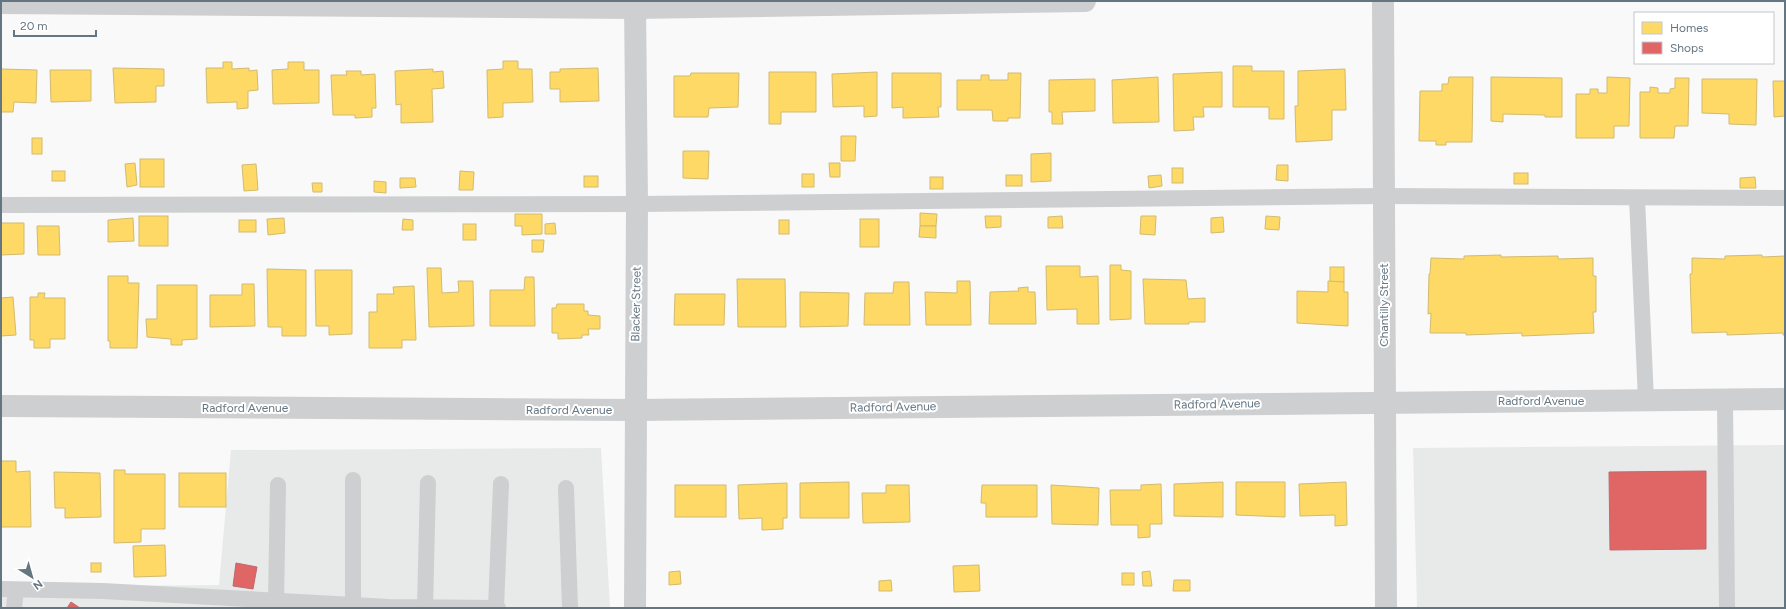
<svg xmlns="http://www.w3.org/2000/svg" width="1786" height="609" viewBox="0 0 1786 609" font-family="Figtree,sans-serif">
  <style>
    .built { fill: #e8e9e9 }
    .homes { fill: #ffd966; stroke: #d1bb6f }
    .shops { fill: #e06666; stroke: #bb6b6f }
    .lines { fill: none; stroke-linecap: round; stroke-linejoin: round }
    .service { stroke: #cecfd0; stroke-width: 16 }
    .minor { stroke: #cecfd0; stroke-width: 22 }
    .labels { text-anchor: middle; stroke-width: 4; stroke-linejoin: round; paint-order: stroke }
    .street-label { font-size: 12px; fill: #657683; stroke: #fff }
  </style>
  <rect width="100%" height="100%" fill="#f9f9f9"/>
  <g class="built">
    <path d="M 1785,445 L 1785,608 L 1417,608 L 1413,448 Z"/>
    <path d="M 601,448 L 610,608 L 1,608 L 1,587 L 219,585 L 231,450 Z"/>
  </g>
  <g class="homes">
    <path d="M 503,61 L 518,61 L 518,69 L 532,69 L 533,102 L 503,103 L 503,117 L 488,118 L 487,70 L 503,69 Z"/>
    <path d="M 223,62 L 232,62 L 232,69 L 249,68 L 249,71 L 257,70 L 258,90 L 248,91 L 248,108 L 237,109 L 237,102 L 207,103 L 206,68 L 223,68 Z"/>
    <path d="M 288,62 L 304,62 L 304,70 L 319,70 L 319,103 L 273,104 L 272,70 L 288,69 Z"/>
    <path d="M 1233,66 L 1252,66 L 1252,71 L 1284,71 L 1284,119 L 1269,119 L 1269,107 L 1233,107 Z"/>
    <path d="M 113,68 L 164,69 L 164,86 L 156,86 L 156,102 L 115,103 Z"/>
    <path d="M 598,68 L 599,101 L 560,102 L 560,89 L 550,89 L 550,72 L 560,72 L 560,69 Z"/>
    <path d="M 1,69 L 37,70 L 36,103 L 14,102 L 13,112 L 1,112 Z"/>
    <path d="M 433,69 L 433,72 L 443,71 L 444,88 L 432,89 L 433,122 L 401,123 L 401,104 L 396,105 L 395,71 Z"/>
    <path d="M 1345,69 L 1346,110 L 1332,110 L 1332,140 L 1296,142 L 1295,106 L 1298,106 L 1298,71 Z"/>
    <path d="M 50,70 L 91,70 L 91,101 L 51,102 Z"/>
    <path d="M 346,71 L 361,71 L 361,75 L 375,74 L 376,108 L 372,108 L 372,117 L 355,118 L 355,115 L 333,115 L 331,75 L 347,75 Z"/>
    <path d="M 769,72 L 816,72 L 816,112 L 781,112 L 781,124 L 769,124 Z"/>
    <path d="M 877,72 L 877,116 L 864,117 L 864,106 L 833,107 L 832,74 Z"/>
    <path d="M 1222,72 L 1222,107 L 1203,107 L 1204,117 L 1193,117 L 1194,130 L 1174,131 L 1173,74 Z"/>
    <path d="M 691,73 L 739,73 L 738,107 L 709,108 L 708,117 L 674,117 L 674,76 L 690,76 Z"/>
    <path d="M 892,73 L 941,73 L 941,107 L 938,107 L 939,117 L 903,118 L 903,107 L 892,108 Z"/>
    <path d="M 1008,73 L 1021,73 L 1020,118 L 1008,118 L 1008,121 L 993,121 L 992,110 L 957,110 L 957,80 L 981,80 L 981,75 L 989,75 L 989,80 L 1008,80 Z"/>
    <path d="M 1158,77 L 1159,122 L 1113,123 L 1112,80 Z"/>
    <path d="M 1449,77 L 1473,77 L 1472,142 L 1446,142 L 1446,145 L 1436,145 L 1436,141 L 1419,141 L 1420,91 L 1442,91 L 1442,84 L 1448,84 Z"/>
    <path d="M 1491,77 L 1562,78 L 1562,117 L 1545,117 L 1545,115 L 1503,114 L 1503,122 L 1491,121 Z"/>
    <path d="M 1607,77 L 1630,78 L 1629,126 L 1614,126 L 1614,138 L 1576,138 L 1576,94 L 1590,94 L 1590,89 L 1598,89 L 1598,93 L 1607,93 Z"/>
    <path d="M 1675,78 L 1689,78 L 1688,126 L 1675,126 L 1674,138 L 1640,138 L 1640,92 L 1650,92 L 1650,87 L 1658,88 L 1658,93 L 1670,93 L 1670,89 L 1675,88 Z"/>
    <path d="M 1095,79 L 1095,111 L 1062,112 L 1063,124 L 1052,124 L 1052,112 L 1049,112 L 1049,80 Z"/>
    <path d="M 1702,79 L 1757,79 L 1756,125 L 1729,124 L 1729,114 L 1702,113 Z"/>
    <path d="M 1773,81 L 1785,81 L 1785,116 L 1774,117 Z"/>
    <path d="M 841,136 L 856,136 L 855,161 L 841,161 Z"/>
    <rect x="32" y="138" width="10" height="16"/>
    <path d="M 683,151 L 709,151 L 708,179 L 683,178 Z"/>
    <path d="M 1051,153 L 1051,181 L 1031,182 L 1031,154 Z"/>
    <rect x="140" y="159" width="24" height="28"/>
    <path d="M 135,163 L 137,185 L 127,187 L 125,164 Z"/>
    <path d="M 829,163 L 840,163 L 840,177 L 830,177 Z"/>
    <path d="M 256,164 L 258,190 L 244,191 L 242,165 Z"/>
    <path d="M 1277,165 L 1288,165 L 1288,181 L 1276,180 Z"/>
    <rect x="1172" y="168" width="11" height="15"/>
    <rect x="52" y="171" width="13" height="10"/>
    <path d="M 460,171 L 474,172 L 473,190 L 459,190 Z"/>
    <rect x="1514" y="173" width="14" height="11"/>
    <rect x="802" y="174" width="12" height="13"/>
    <rect x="1006" y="175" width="16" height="11"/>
    <path d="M 1161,175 L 1162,186 L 1149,188 L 1148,176 Z"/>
    <rect x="584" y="176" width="14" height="11"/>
    <rect x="930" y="177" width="13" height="12"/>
    <path d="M 1755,177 L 1756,188 L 1740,188 L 1740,178 Z"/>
    <path d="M 400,178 L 415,178 L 416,187 L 400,188 Z"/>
    <path d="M 374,181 L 386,182 L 386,193 L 374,192 Z"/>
    <path d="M 312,183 L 322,183 L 322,192 L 313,192 Z"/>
    <path d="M 920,213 L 937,214 L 936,226 L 920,226 Z"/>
    <path d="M 515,214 L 542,214 L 542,234 L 522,235 L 522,226 L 515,226 Z"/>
    <rect x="139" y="216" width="29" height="30"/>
    <path d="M 985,216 L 1001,216 L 1001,227 L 986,228 Z"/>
    <path d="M 1062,216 L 1063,228 L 1048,228 L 1048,217 Z"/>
    <path d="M 1141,216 L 1156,216 L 1155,235 L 1140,234 Z"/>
    <path d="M 1266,216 L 1280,217 L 1279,230 L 1265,229 Z"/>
    <path d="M 1223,217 L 1224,232 L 1211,233 L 1211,218 Z"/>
    <path d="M 133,218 L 134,241 L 108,242 L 108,220 Z"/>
    <path d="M 284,218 L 285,233 L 268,235 L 267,219 Z"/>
    <path d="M 403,219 L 413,220 L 413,230 L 402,230 Z"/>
    <rect x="860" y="219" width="19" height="28"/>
    <rect x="239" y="220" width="17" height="12"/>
    <rect x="779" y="220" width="10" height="14"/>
    <path d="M 1,223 L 24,223 L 24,254 L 1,255 Z"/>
    <path d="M 555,223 L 556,234 L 545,234 L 545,224 Z"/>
    <rect x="463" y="224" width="13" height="16"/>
    <path d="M 37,226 L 59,226 L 60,255 L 38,255 Z"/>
    <path d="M 920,226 L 936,226 L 936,238 L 919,237 Z"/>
    <path d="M 532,240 L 544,240 L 543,252 L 532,252 Z"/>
    <path d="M 1501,255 L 1501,257 L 1558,256 L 1558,259 L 1593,258 L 1593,276 L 1596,276 L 1596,312 L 1593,312 L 1594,333 L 1522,336 L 1522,333 L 1466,335 L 1466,333 L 1430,333 L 1431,313 L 1428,314 L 1429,274 L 1430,274 L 1431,258 L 1464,259 L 1464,256 Z"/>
    <path d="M 1762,255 L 1762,257 L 1785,256 L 1785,335 L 1783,335 L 1783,333 L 1727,335 L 1727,332 L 1692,333 L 1690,274 L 1692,274 L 1692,258 L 1725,259 L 1725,256 Z"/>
    <path d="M 1110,265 L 1121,265 L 1121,270 L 1131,271 L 1131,319 L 1110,320 Z"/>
    <path d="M 1046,266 L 1080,266 L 1080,277 L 1098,276 L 1099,324 L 1077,324 L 1077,309 L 1047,310 Z"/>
    <rect x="1330" y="267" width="14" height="15"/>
    <path d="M 427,268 L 441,268 L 442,293 L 459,292 L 458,281 L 473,281 L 474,326 L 429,327 Z"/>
    <path d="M 267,269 L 306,270 L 306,336 L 282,336 L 282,327 L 268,327 Z"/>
    <path d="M 315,270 L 352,270 L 352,334 L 329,335 L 329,326 L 316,326 Z"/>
    <path d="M 108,276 L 128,276 L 128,283 L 139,283 L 137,348 L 110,348 L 110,341 L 108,341 Z"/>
    <path d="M 525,277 L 534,277 L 535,326 L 490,326 L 490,290 L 524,290 Z"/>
    <path d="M 737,279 L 785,279 L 786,327 L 738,327 Z"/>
    <path d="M 1143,279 L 1186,280 L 1188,299 L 1205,298 L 1205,322 L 1189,322 L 1189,324 L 1145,324 Z"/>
    <path d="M 957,281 L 970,281 L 971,325 L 926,325 L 925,292 L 957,293 Z"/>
    <path d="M 1328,281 L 1344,282 L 1344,292 L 1348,292 L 1348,326 L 1297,323 L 1297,291 L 1328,292 Z"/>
    <path d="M 894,282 L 909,282 L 910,325 L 864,325 L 865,293 L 893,293 Z"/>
    <path d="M 242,284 L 254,284 L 255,326 L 210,327 L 210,295 L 242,295 Z"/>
    <path d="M 157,285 L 197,285 L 197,339 L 182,340 L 182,345 L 171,345 L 171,339 L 147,337 L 146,319 L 157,319 Z"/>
    <path d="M 414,286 L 416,340 L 402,340 L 402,348 L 369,348 L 369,312 L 377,312 L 377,294 L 394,294 L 393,287 Z"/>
    <path d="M 1028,287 L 1028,292 L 1035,292 L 1036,324 L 989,324 L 990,292 L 1019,291 L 1018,288 Z"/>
    <path d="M 800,292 L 849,293 L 848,326 L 800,327 Z"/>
    <path d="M 38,293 L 45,293 L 44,298 L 65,298 L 65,339 L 50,339 L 50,348 L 34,348 L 34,340 L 30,340 L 30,297 L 38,297 Z"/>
    <path d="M 675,294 L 725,294 L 724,325 L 674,325 Z"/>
    <path d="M 13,297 L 16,335 L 1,336 L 1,298 Z"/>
    <path d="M 557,304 L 584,304 L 584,311 L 588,311 L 588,315 L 600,316 L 600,329 L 588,329 L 589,335 L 582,335 L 582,338 L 558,339 L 558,333 L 552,333 L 552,308 L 556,308 Z"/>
    <path d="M 1,461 L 16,461 L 16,472 L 30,471 L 31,527 L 1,527 Z"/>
    <path d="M 114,470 L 125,470 L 125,474 L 165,474 L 165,529 L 141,529 L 141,542 L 114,543 Z"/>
    <path d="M 54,472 L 100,473 L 101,517 L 65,518 L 65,508 L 55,508 Z"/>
    <rect x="179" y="473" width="47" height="34"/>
    <path d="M 849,482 L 849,518 L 800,518 L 800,483 Z"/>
    <path d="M 1223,482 L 1223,517 L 1174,516 L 1174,484 Z"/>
    <path d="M 1236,482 L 1285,482 L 1285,517 L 1236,515 Z"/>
    <path d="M 1346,482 L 1347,525 L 1335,526 L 1335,515 L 1300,516 L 1299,484 Z"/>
    <path d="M 787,483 L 787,518 L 783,518 L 783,529 L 762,530 L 762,518 L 739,519 L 738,485 Z"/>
    <path d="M 1161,484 L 1162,524 L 1150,524 L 1150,537 L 1138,538 L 1138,525 L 1111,525 L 1110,490 L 1141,490 L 1141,485 Z"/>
    <rect x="675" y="485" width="51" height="32"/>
    <path d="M 886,485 L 909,485 L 910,522 L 863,523 L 862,493 L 886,493 Z"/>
    <path d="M 982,485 L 1037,485 L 1037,517 L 986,517 L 986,503 L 981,503 Z"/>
    <path d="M 1051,485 L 1099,488 L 1098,525 L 1052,524 Z"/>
    <path d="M 165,545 L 166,576 L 134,577 L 133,546 Z"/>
    <rect x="91" y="563" width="10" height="9"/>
    <path d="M 979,565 L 980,591 L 954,592 L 953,566 Z"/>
    <path d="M 680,571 L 681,584 L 669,585 L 669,572 Z"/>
    <path d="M 1150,571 L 1152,586 L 1143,586 L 1142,572 Z"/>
    <rect x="1122" y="573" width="12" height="12"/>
    <path d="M 891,580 L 892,591 L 879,591 L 879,581 Z"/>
    <path d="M 1174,580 L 1190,580 L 1190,591 L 1173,591 Z"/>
  </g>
  <g class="shops">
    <path d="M 1706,471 L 1706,549 L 1610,550 L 1609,472 Z"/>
    <path d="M 236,563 L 257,567 L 253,589 L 233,586 Z"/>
    <path d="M 71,602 L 80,608 L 67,608 Z"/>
  </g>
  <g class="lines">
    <g class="service">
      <path d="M 1637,198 L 1646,400"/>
      <path d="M 1,205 L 637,204 L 1383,196 L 1785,198"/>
      <path d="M 1725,400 L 1727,608"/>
      <path d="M 353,480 L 353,606"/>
      <path d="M 566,488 L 570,608"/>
      <path d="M 1,589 L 103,591 L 389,607 L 498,608"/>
      <path d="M 276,602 L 278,485"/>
      <path d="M 14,608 L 16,590"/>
      <path d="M 425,608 L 428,483"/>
      <path d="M 496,608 L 501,484"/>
    </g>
    <g class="minor">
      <path d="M 635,1 L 637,204 L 635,608"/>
      <path d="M 1383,1 L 1386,608"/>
      <path d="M 1,3 L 635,8 L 1085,1"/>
      <path d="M 1,406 L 635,410 L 1785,399"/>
    </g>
  </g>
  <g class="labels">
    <g class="street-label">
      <text transform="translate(636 304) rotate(-89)" y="4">Blacker Street</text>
      <text transform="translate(1384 305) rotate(-90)" y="4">Chantilly Street</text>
      <text x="1541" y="405">Radford Avenue</text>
      <text transform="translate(1217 404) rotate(-1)" y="4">Radford Avenue</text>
      <text transform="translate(893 407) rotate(-1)" y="4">Radford Avenue</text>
      <text x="245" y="412">Radford Avenue</text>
      <text x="569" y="414">Radford Avenue</text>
    </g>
  </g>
  <rect width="1786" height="609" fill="none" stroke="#657683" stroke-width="4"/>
  <rect x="1634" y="12" width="140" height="52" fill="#ffffff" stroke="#c1c8cd"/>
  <rect x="1642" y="22" width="20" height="12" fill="#ffd966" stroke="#c1c8cd"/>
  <text x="1670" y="32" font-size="12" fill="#657683">Homes</text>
  <rect x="1642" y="42" width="20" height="12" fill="#e06666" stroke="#c1c8cd"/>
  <text x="1670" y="52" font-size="12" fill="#657683">Shops</text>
  <g transform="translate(32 577) rotate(143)" stroke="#ffffff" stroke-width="3" paint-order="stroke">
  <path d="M0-3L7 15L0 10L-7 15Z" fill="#657683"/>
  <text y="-6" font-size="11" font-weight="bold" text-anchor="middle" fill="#657683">N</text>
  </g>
  <path d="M14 30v6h82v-6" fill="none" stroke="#657683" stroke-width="2"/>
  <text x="20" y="30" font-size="12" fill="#657683" stroke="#ffffff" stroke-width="3" paint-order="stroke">20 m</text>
</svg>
